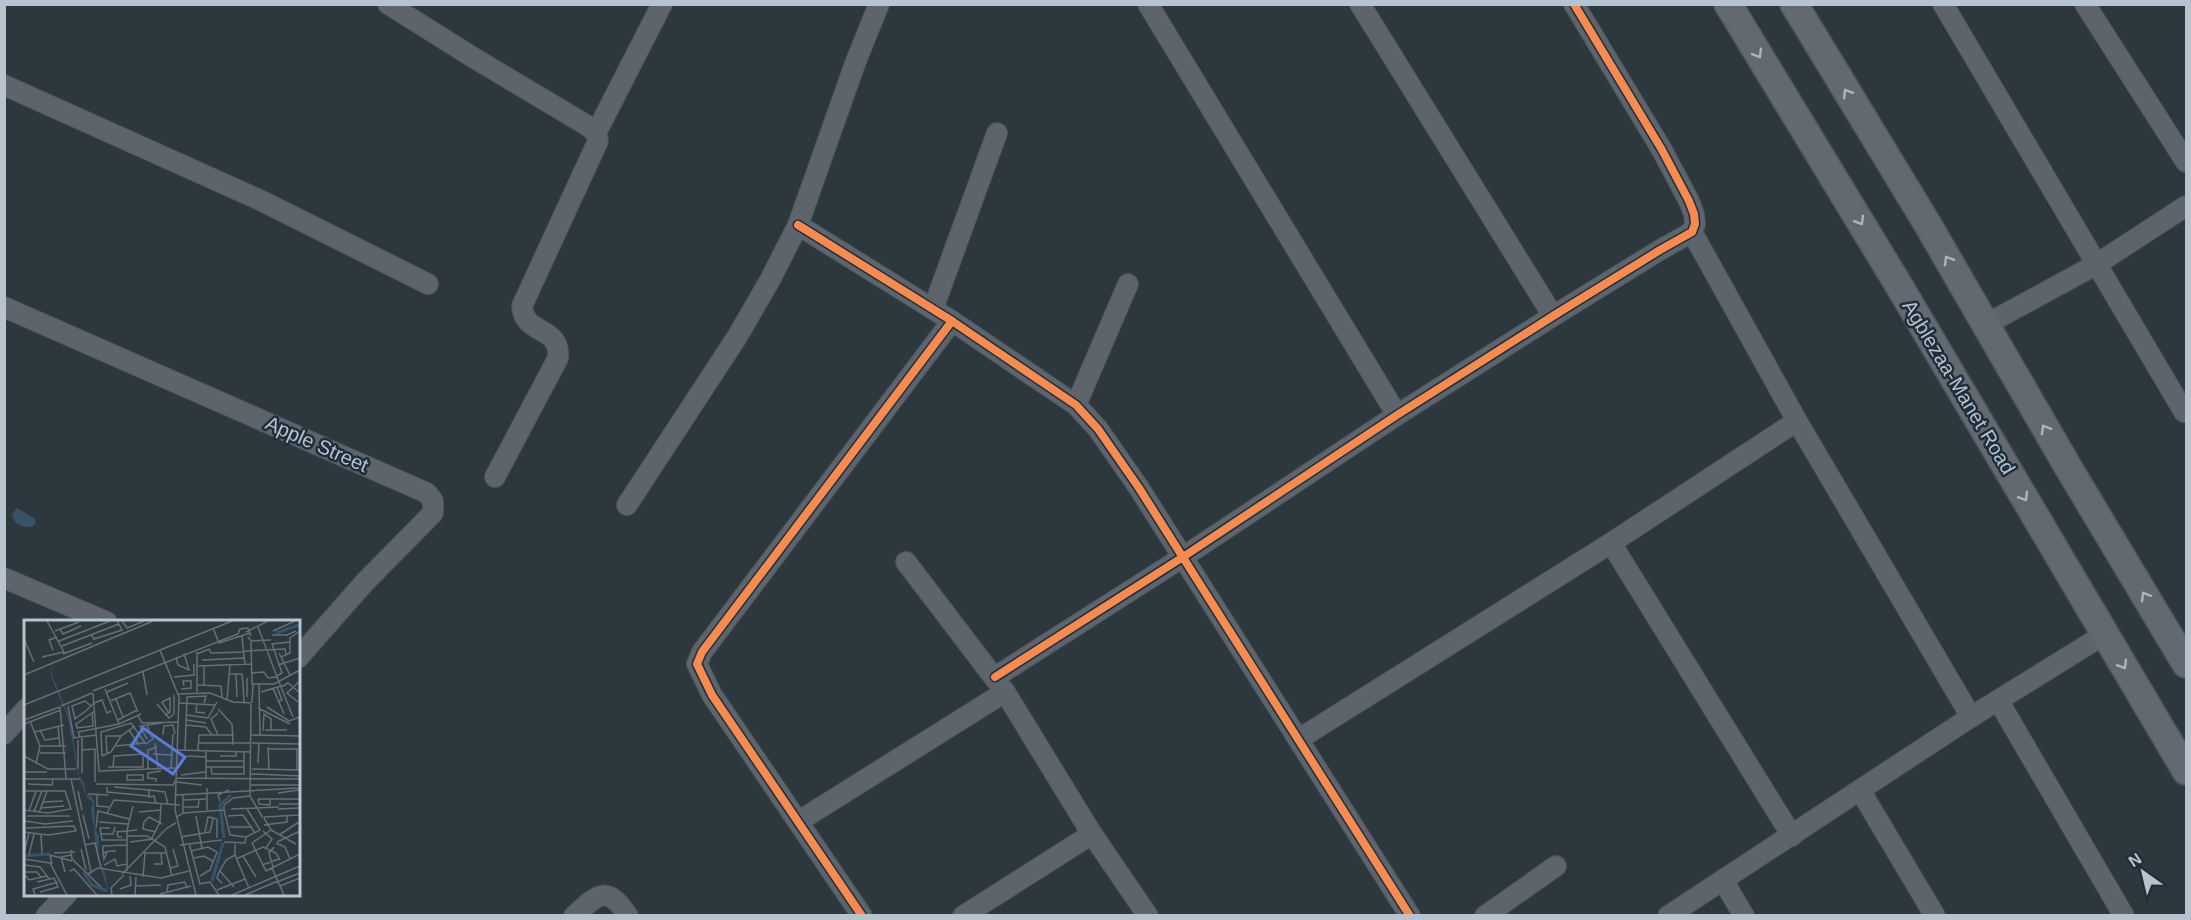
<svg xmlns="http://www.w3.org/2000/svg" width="2191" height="920" viewBox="0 0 2191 920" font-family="Arial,sans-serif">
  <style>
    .water { fill: #36536a }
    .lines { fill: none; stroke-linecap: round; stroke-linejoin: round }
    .minor-casing { stroke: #4b5258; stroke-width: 22 }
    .secondary-casing { stroke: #4b5258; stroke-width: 30 }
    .minor { stroke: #5d646b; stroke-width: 20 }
    .secondary { stroke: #626970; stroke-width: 27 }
    .cycleway-casing { stroke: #1e2e3a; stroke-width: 11 }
    .cycleway { stroke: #f68b52; stroke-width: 8 }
    .oneway { stroke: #aab6c0 }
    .labels { text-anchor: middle; stroke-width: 5; stroke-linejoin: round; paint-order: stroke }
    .street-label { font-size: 20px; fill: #b7c3ce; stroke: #1e2e3a }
    .inset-river { fill: none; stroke: #36536a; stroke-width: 3 }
    .inset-road { fill: none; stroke: #646f78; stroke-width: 1.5 }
    .view { fill: #5b7dd4; fill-opacity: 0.15; stroke: #5b7dd4; stroke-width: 3 }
    .inset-edge { fill: none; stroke: #b7c3ce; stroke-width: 3 }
  </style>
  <rect width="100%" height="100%" fill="#2c373e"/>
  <path class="water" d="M 17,508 L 35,519 L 36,523 L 32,527 C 22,527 14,525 12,514 Z"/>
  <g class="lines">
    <defs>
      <g id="minor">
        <path d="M 388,4 L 474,58 L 588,126 L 596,133 L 598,141 L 522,306 C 524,336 561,325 558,358 L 495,477"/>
        <path d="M 1148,4 L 1397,415"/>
        <path d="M 1360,4 L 1553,316"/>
        <path d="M 1943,4 L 2184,412"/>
        <path d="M 2085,4 L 2186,162"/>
        <path d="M 4,85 L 262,201 L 428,284"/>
        <path d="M 596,133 L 662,4"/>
        <path d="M 798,225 L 952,321 L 1076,405 L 1098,429 L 1139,488 L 1410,916"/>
        <path d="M 1692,232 L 1797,421 L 1971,717"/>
        <path d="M 4,307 L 427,493 L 433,501 L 433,513 L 365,582 L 298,658"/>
        <path d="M 933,309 L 997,133"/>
        <path d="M 1985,325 L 2097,264 L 2186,206"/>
        <path d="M 1076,405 L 1128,284"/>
        <path d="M 627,505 L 737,337 L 770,280 L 798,225 L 856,61 L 879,4"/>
        <path d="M 1611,543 L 1792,836"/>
        <path d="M 906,562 L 1005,692 L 1092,834 L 1148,916"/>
        <path d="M 4,578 L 107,622"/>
        <path d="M 995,677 L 1183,557 L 1397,415 L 1553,316 L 1660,250 L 1692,232 L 1695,224 L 1694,214 L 1689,201 L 1662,150 L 1574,4"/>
        <path d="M 1998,700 L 2124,916"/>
        <path d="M 4,734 L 26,709"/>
        <path d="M 1299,739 L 1611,543 L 1797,421"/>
        <path d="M 1860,790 L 1935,916"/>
        <path d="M 799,821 L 1005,692"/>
        <path d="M 1723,880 L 1744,916"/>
        <path d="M 46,916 L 67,894"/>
        <path d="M 574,916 C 598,894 607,884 628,916"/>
        <path d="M 862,916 L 712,695 L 697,664 L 702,652 L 952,321"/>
        <path d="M 963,916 L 1092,834"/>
        <path d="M 1485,916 L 1556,866"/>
        <path d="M 1668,916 L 1971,717 L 2105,634"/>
      </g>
      <g id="secondary">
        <path d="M 1728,4 L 1898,284 L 2186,771"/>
        <path d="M 1794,4 L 1928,225 L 2068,467 L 2186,664"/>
      </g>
    </defs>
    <use href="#minor" class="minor-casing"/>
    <use href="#secondary" class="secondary-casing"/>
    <use href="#minor" class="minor"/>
    <use href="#secondary" class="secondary"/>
    <defs>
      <g id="cycleway">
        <path d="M 798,225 L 952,321 L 1076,405 L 1098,429 L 1139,488 L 1410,916"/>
        <path d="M 995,677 L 1183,557 L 1397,415 L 1553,316 L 1660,250 L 1692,232 L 1695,224 L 1694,214 L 1689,201 L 1662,150 L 1574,4"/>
        <path d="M 862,916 L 712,695 L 697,664 L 702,652 L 952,321"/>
      </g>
    </defs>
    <use href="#cycleway" class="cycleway-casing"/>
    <use href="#cycleway" class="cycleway"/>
  </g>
  <defs><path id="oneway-chevron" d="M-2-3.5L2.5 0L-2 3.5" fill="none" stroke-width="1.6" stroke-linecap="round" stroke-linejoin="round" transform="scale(1.5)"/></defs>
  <g class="oneway">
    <use href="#oneway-chevron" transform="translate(1758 54) rotate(59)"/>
    <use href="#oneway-chevron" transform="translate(1847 93) rotate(-121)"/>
    <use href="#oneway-chevron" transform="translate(1860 221) rotate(59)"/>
    <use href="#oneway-chevron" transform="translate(1948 260) rotate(-120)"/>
    <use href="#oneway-chevron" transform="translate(2045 429) rotate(-120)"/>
    <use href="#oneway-chevron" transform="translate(2024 497) rotate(59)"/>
    <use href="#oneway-chevron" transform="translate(2145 596) rotate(-121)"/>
    <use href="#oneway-chevron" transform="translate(2123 665) rotate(59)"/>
  </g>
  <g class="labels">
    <g class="street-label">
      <text transform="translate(1959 387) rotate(59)" y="7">Agblezaa-Manet Road</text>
      <text transform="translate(317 444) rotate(24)" y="7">Apple Street</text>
    </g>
  </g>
  <g transform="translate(24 620)">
    <rect width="276" height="276" fill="#2c373e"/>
    <path d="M 29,43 L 28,55 L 46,99 L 55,155 L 60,163 L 62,175 L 67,176 L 70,181 L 71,201 L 69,206 L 75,216 L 74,239 L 80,249 L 85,275 L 73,235 L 67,189 L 69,183 L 62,176 L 54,154 L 44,98 L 27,56 Z" fill="#36536a"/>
    <path class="inset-river" d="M 252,13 L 275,5M 200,218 L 196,185 L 207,175M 0,236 L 26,234M 59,252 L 68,265 L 83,271M 188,261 L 199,223"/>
    <path class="inset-road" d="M 98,1 L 103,8 L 120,1M 234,7 L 255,62M 189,8 L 195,23 L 226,13M 36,9 L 39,14 L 57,6M 31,11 L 55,2M 249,11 L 271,1M 222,12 L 244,1M 67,14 L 70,19 L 98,10 L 93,1M 248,15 L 263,15 L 272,11M 218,16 L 221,45M 224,17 L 227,21 L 247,20M 0,19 L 10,42M 35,21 L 86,1M 227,22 L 228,64 L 250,64 L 276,50M 38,26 L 95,4M 29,30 L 25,20 L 33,17M 136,30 L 155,77 L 151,190 L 172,275M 221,31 L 261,29 L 262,35M 173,32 L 173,72M 255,33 L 266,55M 39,34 L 68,23M 173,34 L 185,29 L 187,33 L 221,32M 18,37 L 40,32 L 23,1M 152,37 L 154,45 L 165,50 L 160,33M 257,37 L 266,33 L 266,18 L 276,11M 178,40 L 221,38M 254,45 L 276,38M 174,46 L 227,44M 180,46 L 180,65M 119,52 L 123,75M 228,53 L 240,52 L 244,58 L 253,57M 206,54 L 218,54 L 219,63M 212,54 L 213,77M 0,55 L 129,1M 253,56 L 258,53 L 248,24 L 266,22M 150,57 L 170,55 L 170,44M 255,62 L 269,97M 219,63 L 220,83M 235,64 L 236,116M 174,65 L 197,66 L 198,77M 253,67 L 258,80 L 254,82M 257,67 L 264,63 L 276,73M 249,68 L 260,94M 81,69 L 95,104M 157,69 L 167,68 L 167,61 L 159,61 L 160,66M 69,71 L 214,14 L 216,9 L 224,8 L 227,16M 83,72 L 104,63M 237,72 L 257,66M 69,73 L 75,151 L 151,148M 153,74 L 186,73 L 209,82 L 227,83M 223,77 L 223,58M 92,79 L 99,97M 203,80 L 206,44M 86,81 L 106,73 L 114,92M 274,82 L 263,73 L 276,61M 70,83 L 78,80 L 83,93 L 87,91M 155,83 L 191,85M 173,83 L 172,92 L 181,93M 228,83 L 229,64M 133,84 L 145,98 L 150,94 L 150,75M 227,84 L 226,176 L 239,198M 0,85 L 208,1M 37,86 L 68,73M 44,86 L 50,118 L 56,117M 67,86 L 61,81 L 48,86 L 51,99 L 52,98 L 63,90 L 70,83M 36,87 L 42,158M 243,87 L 265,101 L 276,97M 234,88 L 266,104M 194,89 L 208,104 L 209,125M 68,93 L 69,106 L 53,108 L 52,104 L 68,93 L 71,91M 141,95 L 145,93 L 146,92 L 146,78 L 138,82 L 145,93M 163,95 L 184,98 L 193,82M 114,96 L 118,103 L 154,102M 0,100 L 36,87M 94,100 L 113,90M 162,100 L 182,103M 6,101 L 16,126 L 12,144M 0,104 L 37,90M 162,105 L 182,107 L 188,115M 34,106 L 36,126M 16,110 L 21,120 L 35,118M 105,110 L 115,125M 241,110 L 263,110M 239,111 L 240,94 L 247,99 L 247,110M 11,112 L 40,105M 73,115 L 56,117 L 54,112 L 95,104 L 117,94M 139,115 L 140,106 L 149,105 L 151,114M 194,115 L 187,99 L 194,93M 227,115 L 276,116M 123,119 L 116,106 L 138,103M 54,120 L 54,149M 131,123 L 134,148M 174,123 L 227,123M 228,123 L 276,124M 122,124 L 129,119 L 123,106M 16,126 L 42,126M 244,127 L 245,149M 244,129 L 273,129M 58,130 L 71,129 L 71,162M 153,130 L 226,132M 161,130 L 163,77 L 182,76 L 180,83M 174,130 L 175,115 L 210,115M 16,133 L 42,133M 129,134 L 148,135M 83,135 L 82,116 L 97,116M 0,136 L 24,149 L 52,149M 78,136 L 77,112 L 107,103 L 121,123 L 92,126M 78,136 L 87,132 L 97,116 L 111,106M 163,136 L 182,137M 196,136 L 212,136 L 212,131M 182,141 L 220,141M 234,143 L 235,123M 84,147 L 89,147 L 90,136 L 119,134 L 119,147 L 89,147M 181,147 L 220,147M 147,148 L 149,114M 187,148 L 188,154 L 220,154 L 220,132M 228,149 L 276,150M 124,150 L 124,130 L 133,127M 273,150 L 273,128M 0,152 L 23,152M 58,153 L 58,118M 227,154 L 276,156M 103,155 L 119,155 L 119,160 L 103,160 ZM 157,155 L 181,152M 182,158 L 182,130M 0,159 L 56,159M 47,159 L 67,252M 132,162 L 132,159 L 124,158 L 124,153 L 137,151M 153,162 L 178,165M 4,164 L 28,165 L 29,159M 72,164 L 149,165 L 153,158 L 276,159M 226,165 L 276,165M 83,167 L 83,172 L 125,176M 90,167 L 125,170 L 125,177 L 130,176 L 132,184M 276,167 L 276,207M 125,170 L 141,172 L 144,185M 0,171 L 41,171 L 47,189 L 24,193 L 0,190M 54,171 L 58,190M 254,173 L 275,170M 64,174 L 84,175M 73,175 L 73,186 L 85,187M 152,175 L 276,168M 234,179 L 275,179M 234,179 L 235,184 L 246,185 L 246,179M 160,180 L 182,179M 196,181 L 194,175 L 205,170M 19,182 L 39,181M 255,184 L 275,184M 160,187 L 174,187 L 175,180M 17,188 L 40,186M 207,189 L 255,187M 254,189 L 275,188M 183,190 L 183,168M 200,190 L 206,215 L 222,217M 200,190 L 200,185 L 209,178 L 226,176M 5,191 L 12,171M 10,192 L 18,171M 115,192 L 137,190M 15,193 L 23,171M 83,193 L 90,180 L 156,185M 159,193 L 200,190M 59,195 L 65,219M 3,196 L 46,196M 172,196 L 178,229M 204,196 L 219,195 L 231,213M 153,197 L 159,193 L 159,174M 240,197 L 275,195M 240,198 L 247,210 L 272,224M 1,201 L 21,204 L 49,201M 75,202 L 104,204M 240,205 L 263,202 L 263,196M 206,207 L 228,207M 72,208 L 74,191 L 105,199M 86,208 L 76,208 L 78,220 L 103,220M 239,211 L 248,219 L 242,228M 0,212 L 24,215 L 52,211 L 50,206 L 2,208M 132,212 L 119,209 L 120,202 L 125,197 L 138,204M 181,212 L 184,197 L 193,199 L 193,218M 17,214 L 18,234M 77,214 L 89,214 L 91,207M 255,215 L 275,202M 103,216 L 123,216 L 141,227 L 148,256M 98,217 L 94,217 L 93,212 L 113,210M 157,217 L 186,212 L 189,199M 128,218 L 136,202 L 137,184M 106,222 L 129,219M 200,222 L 221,223 L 222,217 L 236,210 L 223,189M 253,222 L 276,211M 165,223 L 176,264M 228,223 L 242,251 L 276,234M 228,223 L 247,210M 252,223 L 261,227 L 266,239M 211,224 L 211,235 L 225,268M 61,225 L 71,223 L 77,248M 156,225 L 198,220M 57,229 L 62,250M 47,230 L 48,239 L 77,267M 167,231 L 184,227 L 193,232 L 186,250 L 176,256M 0,232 L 5,213M 83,232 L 80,239 L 79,233 L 82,232 L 86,231 L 91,231 L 92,230M 30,233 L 51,232M 79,233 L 79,226 L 103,225M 120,233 L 143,233M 5,235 L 10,214M 219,236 L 232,257M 170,238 L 180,236 L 190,242M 0,239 L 26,243 L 43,275M 212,239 L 239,227 L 252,233 L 256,240M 28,244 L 26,235 L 48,241M 130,244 L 138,244 L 137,233M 0,245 L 16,247 L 25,259M 80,245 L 91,239 L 93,246 L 103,244M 238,245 L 255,239M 249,247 L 245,233 L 250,227M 146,248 L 154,246 L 149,229M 248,248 L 260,275M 46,251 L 50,249 L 73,275M 103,251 L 103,210 L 109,186M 196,251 L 210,267M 0,252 L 13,252 L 17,257M 41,252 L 37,237 L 47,235M 0,254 L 5,260 L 23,256M 64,254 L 74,248 L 137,258 L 165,251M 98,254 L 143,208 L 152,203M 119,257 L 121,233M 255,261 L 276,253M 13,262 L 30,258 L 34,267 L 16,272M 198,263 L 193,258 L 195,252 L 202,240 L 211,235M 175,264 L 186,262 L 195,275M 111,266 L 137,265M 256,266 L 276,258M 96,269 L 107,265 L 106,256M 193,270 L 221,259M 143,272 L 144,265 L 161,262 L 163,268M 136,274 L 167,266M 11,275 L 9,269 L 34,262M 88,275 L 87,268 L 100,255M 111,275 L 112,257M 208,275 L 276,246M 221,275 L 254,261"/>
    <path class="view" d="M 119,108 L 161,137 L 149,154 L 107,126 Z"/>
    <rect width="276" height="276" class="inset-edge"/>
  </g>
  <rect width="2191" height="920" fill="none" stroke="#b7c3ce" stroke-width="12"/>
  <g transform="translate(2143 872) rotate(326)" stroke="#1e2e3a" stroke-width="4.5" paint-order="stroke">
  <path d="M0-4.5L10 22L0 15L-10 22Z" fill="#b7c3ce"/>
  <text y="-9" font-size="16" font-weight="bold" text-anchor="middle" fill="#b7c3ce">N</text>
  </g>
</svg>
